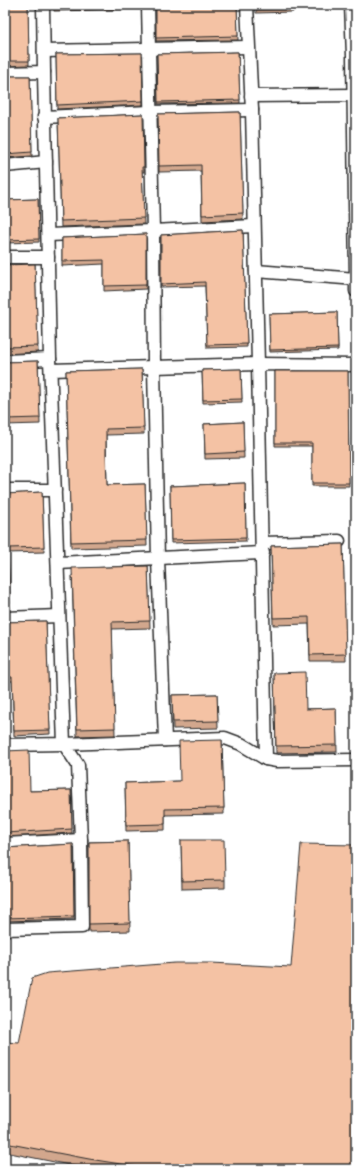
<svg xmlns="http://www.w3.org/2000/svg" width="361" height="1174" viewBox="0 0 361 1174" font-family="Dekko,sans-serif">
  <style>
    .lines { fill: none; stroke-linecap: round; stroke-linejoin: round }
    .minor-casing { stroke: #2b2b2b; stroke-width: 15 }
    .minor { stroke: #fff; stroke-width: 12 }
    .wall { fill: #d2a78d; stroke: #2b2b2b }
    .building { fill: #f4c2a4; stroke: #2b2b2b }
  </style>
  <rect width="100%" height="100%" fill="#fff"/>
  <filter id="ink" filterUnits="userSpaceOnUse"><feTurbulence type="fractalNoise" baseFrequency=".025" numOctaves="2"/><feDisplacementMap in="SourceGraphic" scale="8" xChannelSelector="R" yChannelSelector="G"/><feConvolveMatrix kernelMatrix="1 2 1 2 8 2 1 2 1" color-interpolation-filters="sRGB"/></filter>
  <g filter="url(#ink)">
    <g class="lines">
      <defs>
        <g id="minor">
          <path d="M 148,5 L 153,231 L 254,226"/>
          <path d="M 247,5 L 252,110 L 258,364 L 266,759 L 277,761 L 356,760"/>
          <path d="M 351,5 L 353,56 L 356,279"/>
          <path d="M 44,51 L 248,47"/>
          <path d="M 5,73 L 44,72 L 43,5"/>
          <path d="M 251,96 L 353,95"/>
          <path d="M 44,117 L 150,112 L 252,110"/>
          <path d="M 5,166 L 46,162"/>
          <path d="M 48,235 L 153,231 L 154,367 L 258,364 L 356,365"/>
          <path d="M 5,257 L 48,257"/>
          <path d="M 256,271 L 356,279 L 356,291"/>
          <path d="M 5,361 L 50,359"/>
          <path d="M 51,370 L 154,367 L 158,559 L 165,740"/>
          <path d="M 5,490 L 55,490"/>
          <path d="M 263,543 L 339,541"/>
          <path d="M 58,563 L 263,553"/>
          <path d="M 5,618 L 59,616"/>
          <path d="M 5,745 L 64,744 L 50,359 L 44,72"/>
          <path d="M 5,844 L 81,840"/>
          <path d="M 5,929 L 82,927 L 81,840 L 78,765 L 64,744 L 225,738 L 241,744 L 266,759"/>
        </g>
      </defs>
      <use href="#minor" class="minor-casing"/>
      <use href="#minor" class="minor"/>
    </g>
    <g class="wall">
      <path d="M 5,5 L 28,5 L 29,65 L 5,66 Z"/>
      <path d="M 54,5 L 137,5 L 137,9 L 54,11 Z"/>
      <path d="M 156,5 L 237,5 L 238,40 L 156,41 Z"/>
      <path d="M 256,5 L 293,5 L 293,12 L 256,13 Z"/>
      <path d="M 238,52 L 240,103 L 158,104 L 157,54 Z"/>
      <path d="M 142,53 L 143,105 L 57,109 L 56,54 Z"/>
      <path d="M 5,76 L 30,76 L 32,156 L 5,158 Z"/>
      <path d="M 240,112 L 243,219 L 202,221 L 201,171 L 159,172 L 158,114 Z"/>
      <path d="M 143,114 L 144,172 L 142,172 L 144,224 L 61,227 L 58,118 Z"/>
      <path d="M 38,199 L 39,242 L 5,243 L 5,200 Z"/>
      <path d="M 243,230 L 247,347 L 207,348 L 205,286 L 161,287 L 161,235 Z"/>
      <path d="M 146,234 L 146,289 L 104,291 L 104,264 L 62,266 L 62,238 Z"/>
      <path d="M 35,264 L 38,352 L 5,354 L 5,265 Z"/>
      <path d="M 337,312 L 338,350 L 270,352 L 269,314 Z"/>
      <path d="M 38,361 L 40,424 L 5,425 L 5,362 Z"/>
      <path d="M 142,369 L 144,434 L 106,435 L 107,485 L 145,484 L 147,546 L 71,548 L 66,371 Z"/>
      <path d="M 241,369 L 242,402 L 203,403 L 202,370 Z"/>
      <path d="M 275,371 L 348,371 L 349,486 L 312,486 L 312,446 L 275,446 Z"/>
      <path d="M 243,422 L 244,458 L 205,459 L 204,424 Z"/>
      <path d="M 245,483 L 246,541 L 171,543 L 170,486 Z"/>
      <path d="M 42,492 L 44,552 L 8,553 L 10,608 L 5,608 L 5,494 Z"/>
      <path d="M 343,544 L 346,661 L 310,661 L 309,624 L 273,625 L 271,546 Z"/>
      <path d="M 148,566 L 150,628 L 112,629 L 115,735 L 77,736 L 72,575 Z"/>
      <path d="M 46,621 L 50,734 L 14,736 L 12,681 L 5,681 L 5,622 Z"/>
      <path d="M 274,673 L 306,709 L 336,708 L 337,752 L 276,753 Z"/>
      <path d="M 217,694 L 218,728 L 173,729 L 172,695 Z"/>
      <path d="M 222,740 L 224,814 L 165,815 L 165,830 L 126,831 L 125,783 L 180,781 Z"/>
      <path d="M 5,751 L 30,791 L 71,790 L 72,833 L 5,837 Z"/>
      <path d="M 181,840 L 225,880 L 225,888 L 182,889 Z"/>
      <path d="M 128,841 L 130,931 L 89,932 L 89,842 Z"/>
      <path d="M 73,844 L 74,919 L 5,921 L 5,848 Z"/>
      <path d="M 5,1042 L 356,1169 L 89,1169 L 5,1152 Z"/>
    </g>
    <g class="building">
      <path d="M 5,5 L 28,5 L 29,61 L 5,61 Z"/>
      <path d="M 156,5 L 237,5 L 238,36 L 156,38 Z"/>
      <path d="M 256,5 L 293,5 L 293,9 L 256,10 Z"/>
      <path d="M 238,52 L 240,100 L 158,102 L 157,54 Z"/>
      <path d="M 142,53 L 143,101 L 57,105 L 56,54 Z"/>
      <path d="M 5,76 L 30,76 L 32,152 L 5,154 Z"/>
      <path d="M 240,112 L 243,213 L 202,215 L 201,165 L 159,166 L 158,114 Z"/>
      <path d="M 143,114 L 144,167 L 142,167 L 144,218 L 61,221 L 58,118 Z"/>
      <path d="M 38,199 L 39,239 L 5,240 L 5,200 Z"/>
      <path d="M 243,230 L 247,344 L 207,345 L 205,282 L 161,284 L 161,235 Z"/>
      <path d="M 146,234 L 146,285 L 104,286 L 104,260 L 62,261 L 62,238 Z"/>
      <path d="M 35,264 L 38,346 L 5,347 L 5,265 Z"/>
      <path d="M 337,312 L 338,348 L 270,350 L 269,314 Z"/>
      <path d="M 38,361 L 40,418 L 5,419 L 5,362 Z"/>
      <path d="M 142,369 L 144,428 L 106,429 L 106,456 L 107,485 L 145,484 L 147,540 L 71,542 L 66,371 Z"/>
      <path d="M 241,369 L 242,399 L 203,400 L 202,370 Z"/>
      <path d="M 275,371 L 348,371 L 349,483 L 312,483 L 312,443 L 275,443 Z"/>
      <path d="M 243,422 L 244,452 L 205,454 L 204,424 Z"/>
      <path d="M 245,483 L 246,538 L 171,540 L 170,486 Z"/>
      <path d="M 42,492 L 44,547 L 8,548 L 10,603 L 5,603 L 5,494 Z"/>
      <path d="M 343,544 L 346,654 L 310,655 L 309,617 L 273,618 L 271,546 Z"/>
      <path d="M 148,566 L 150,621 L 112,622 L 115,728 L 77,729 L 72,568 Z"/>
      <path d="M 46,621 L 50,730 L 14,731 L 12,677 L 5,677 L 5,622 Z"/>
      <path d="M 305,672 L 306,709 L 336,708 L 337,745 L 276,746 L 274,673 Z"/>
      <path d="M 217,694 L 218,721 L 173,722 L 172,695 Z"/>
      <path d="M 222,740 L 224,808 L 165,809 L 165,824 L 126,825 L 125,783 L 180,781 L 179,741 Z"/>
      <path d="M 29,750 L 30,791 L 71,790 L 72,829 L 5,833 L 5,751 Z"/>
      <path d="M 181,840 L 224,840 L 225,880 L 182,881 Z"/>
      <path d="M 128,841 L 130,923 L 89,924 L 89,842 Z"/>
      <path d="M 73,844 L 74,916 L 5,918 L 5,848 Z"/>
      <path d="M 301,844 L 356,845 L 356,1169 L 152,1169 L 89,1159 L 5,1143 L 5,1042 L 19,1043 L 32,978 L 47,973 L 175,963 L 211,963 L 291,967 Z"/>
    </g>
  </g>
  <rect width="361" height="1174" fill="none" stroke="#fff" stroke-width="20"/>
  <rect x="10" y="10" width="341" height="1154" fill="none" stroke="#2b2b2b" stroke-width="1.5" filter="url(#ink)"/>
</svg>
